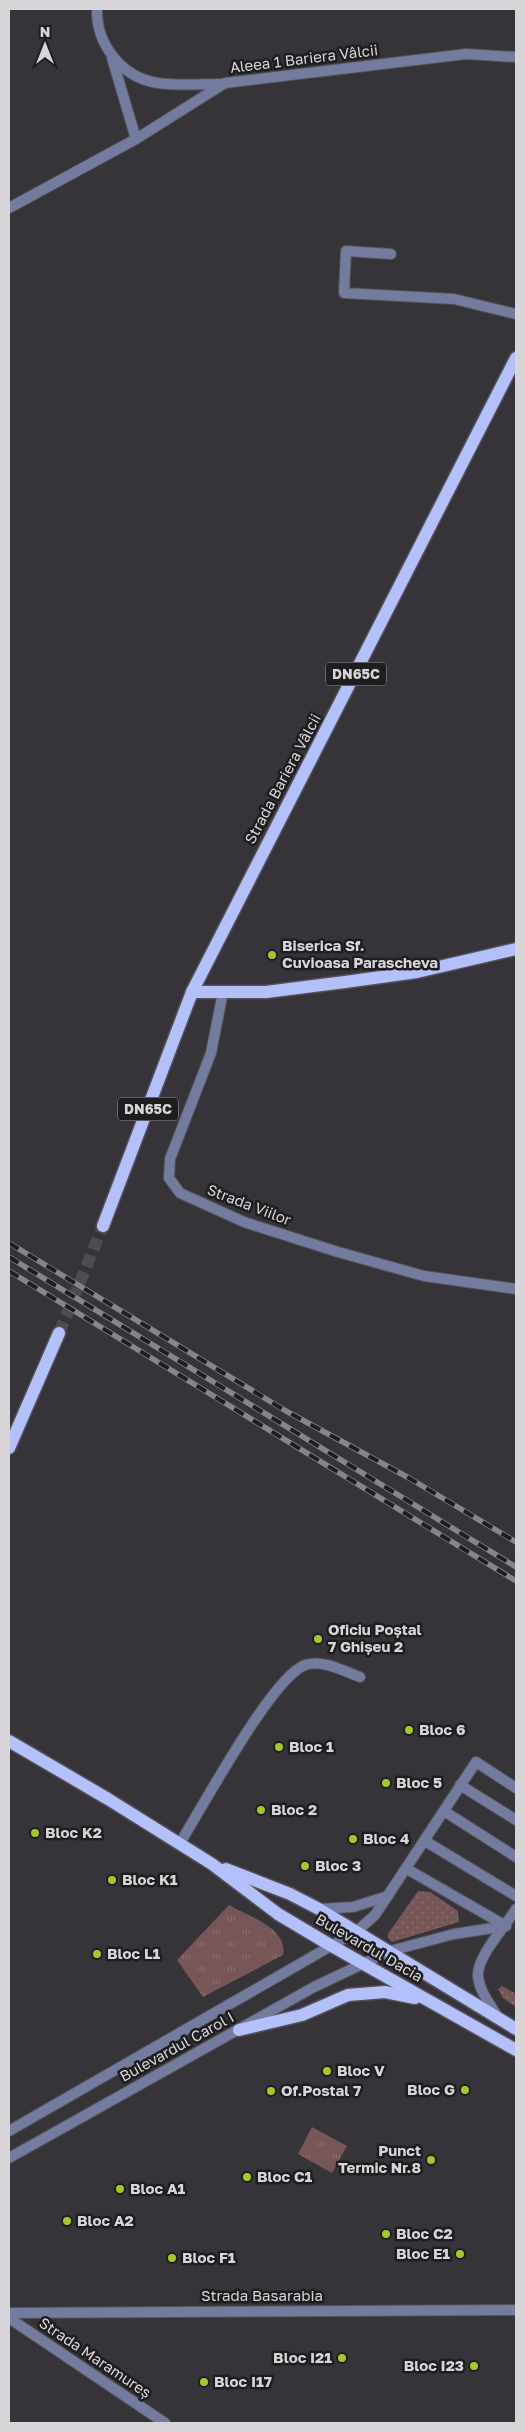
<svg xmlns="http://www.w3.org/2000/svg" width="525" height="2432" viewBox="0 0 525 2432" font-family="'Golos Text',sans-serif">
  <style>
    .grass { fill: url(#grass-dots) }
    .park { fill: url(#park-tufts) }
    .lines { fill: none; stroke-linecap: round; stroke-linejoin: round }
    .primary-tunnel { stroke: #4f4c51; stroke-width: 12; stroke-dasharray: 12 6; stroke-linecap: butt }
    .minor-casing { stroke: #545156; stroke-width: 12 }
    .tertiary-casing { stroke: #545156; stroke-width: 12 }
    .primary-casing { stroke: #545156; stroke-width: 15 }
    .minor { stroke: #737b9f; stroke-width: 10 }
    .tertiary { stroke: #737b9f; stroke-width: 10 }
    .primary { stroke: #b3c0fb; stroke-width: 12 }
    .rail-casing { stroke: #878589; stroke-width: 5.5 }
    .rail { stroke: #1e1d1f; stroke-width: 4; stroke-dasharray: 11; stroke-linecap: butt }
    .poi-dot { fill: #a3c927; stroke: #1e1d1f; stroke-width: 2 }
    .labels { text-anchor: middle; stroke-width: 5; stroke-linejoin: round; paint-order: stroke }
    .shield { fill: #1e1d1f; stroke: #a09ea0; stroke-width: 1 }
    .shield-label { font-size: 14px; font-weight: bold; fill: #d7d5d8 }
    .street-label { font-size: 15px; fill: #d7d5d8; stroke: #1e1d1f }
    .poi-label { font-size: 15px; font-weight: bold; fill: #d7d5d8; stroke: #1e1d1f; text-anchor: start }
  </style>
  <defs>
    <pattern id="grass-dots" width="8" height="8" patternUnits="userSpaceOnUse" patternTransform="scale(1.25)"><rect width="8" height="8" fill="#765656"/><path d="M2 2h.1M6 6h.1" fill="none" stroke="#896d6e" stroke-width="1.8" stroke-linecap="round"/></pattern>
    <pattern id="park-tufts" width="24" height="20" patternUnits="userSpaceOnUse" patternTransform="scale(1.25)"><rect width="24" height="20" fill="#765656"/><path d="M3 7l-1-3M5 7V3M7 7l1-3M15 17l-1-3M17 17v-4M19 17l1-3" fill="none" stroke="#896d6e"/></pattern>
  </defs>
  <rect width="100%" height="100%" fill="#373439"/>
  <g class="grass">
    <path d="M 418,1891 L 430,1892 L 458,1911 L 459,1922 L 392,1942 L 388,1938 L 388,1934 Z"/>
    <path d="M 502,1986 L 516,1994 L 516,2007 L 503,1998 L 498,1989 Z"/>
  </g>
  <g class="park">
    <path d="M 229,1905 C 247,1916 289,1928 283,1955 L 203,1997 L 177,1960 Z"/>
    <path d="M 312,2127 L 347,2146 L 332,2173 L 298,2154 Z"/>
  </g>
  <g class="lines">
    <path class="primary-tunnel" d="M 59,1333 L 103,1226"/>
    <defs>
      <g id="minor">
        <path d="M 97,9 C 96,44 122,78 158,83 C 179,86 202,84 224,84"/>
        <path d="M 112,58 L 136,139"/>
        <path d="M 9,208 L 136,139 L 225,83 L 466,54 L 516,57"/>
        <path d="M 391,254 L 346,251 L 344,293 L 454,299 L 516,314"/>
        <path d="M 223,992 L 211,1053 L 170,1159 L 169,1178 L 180,1193 L 244,1222 L 338,1252 L 424,1276 L 516,1289"/>
        <path d="M 460,1785 L 516,1820"/>
        <path d="M 444,1811 L 516,1857"/>
        <path d="M 425,1841 L 516,1896"/>
        <path d="M 180,1843 C 202,1808 272,1677 305,1665 C 322,1659 344,1671 360,1677"/>
        <path d="M 407,1869 L 506,1926"/>
        <path d="M 319,1909 L 353,1907 L 388,1896"/>
        <path d="M 357,1931 L 375,1915 L 476,1762 L 516,1788"/>
        <path d="M 390,1951 L 454,1934 L 506,1926"/>
        <path d="M 497,2016 C 490,2004 480,1992 478,1977 C 476,1957 506,1926 516,1909"/>
        <path d="M 9,2313 L 516,2310"/>
        <path d="M 9,2318 L 165,2423"/>
      </g>
      <g id="tertiary">
        <path d="M 9,2131 L 357,1931"/>
        <path d="M 9,2158 L 314,1987 L 390,1951"/>
      </g>
      <g id="primary">
        <path d="M 192,992 L 266,992 L 345,982 L 417,972 L 516,949"/>
        <path d="M 103,1226 L 192,992 L 516,358"/>
        <path d="M 9,1448 L 59,1333"/>
        <path d="M 9,1741 L 108,1799 L 212,1864 L 278,1914 L 330,1945 L 516,2050"/>
        <path d="M 226,1869 L 290,1894 L 319,1909 L 516,2029"/>
        <path d="M 239,2030 L 302,2015 L 348,1995 L 385,1992 L 415,1998"/>
      </g>
    </defs>
    <use href="#minor" class="minor-casing"/>
    <use href="#tertiary" class="tertiary-casing"/>
    <use href="#primary" class="primary-casing"/>
    <use href="#minor" class="minor"/>
    <use href="#tertiary" class="tertiary"/>
    <use href="#primary" class="primary"/>
    <defs>
      <g id="rail">
        <path d="M 9,1243 L 286,1411 L 409,1478 L 516,1542"/>
        <path d="M 9,1257 L 516,1567"/>
        <path d="M 9,1271 L 516,1581"/>
      </g>
    </defs>
    <use href="#rail" class="rail-casing"/>
    <use href="#rail" class="rail"/>
  </g>
  <g class="poi-dot">
    <circle cx="272" cy="955" r="5"/>
    <circle cx="318" cy="1639" r="5"/>
    <circle cx="409" cy="1730" r="5"/>
    <circle cx="279" cy="1747" r="5"/>
    <circle cx="386" cy="1783" r="5"/>
    <circle cx="261" cy="1810" r="5"/>
    <circle cx="35" cy="1833" r="5"/>
    <circle cx="353" cy="1839" r="5"/>
    <circle cx="305" cy="1866" r="5"/>
    <circle cx="112" cy="1880" r="5"/>
    <circle cx="97" cy="1954" r="5"/>
    <circle cx="327" cy="2071" r="5"/>
    <circle cx="465" cy="2090" r="5"/>
    <circle cx="271" cy="2091" r="5"/>
    <circle cx="431" cy="2160" r="5"/>
    <circle cx="247" cy="2177" r="5"/>
    <circle cx="120" cy="2189" r="5"/>
    <circle cx="67" cy="2221" r="5"/>
    <circle cx="386" cy="2234" r="5"/>
    <circle cx="460" cy="2254" r="5"/>
    <circle cx="172" cy="2258" r="5"/>
    <circle cx="342" cy="2358" r="5"/>
    <circle cx="474" cy="2366" r="5"/>
    <circle cx="204" cy="2382" r="5"/>
  </g>
  <g class="labels">
    <g class="shield">
      <rect x="326" y="662.5" width="60" height="23" rx="4"/>
      <rect x="118" y="1097.5" width="60" height="23" rx="4"/>
    </g>
    <g class="shield-label">
      <text x="356" y="679">DN65C</text>
      <text x="148" y="1114">DN65C</text>
    </g>
    <g class="street-label">
      <text transform="translate(304 59) rotate(-7)" y="5">Aleea 1 Bariera Vâlcii</text>
      <text transform="translate(283 779) rotate(-62)" y="5">Strada Bariera Vâlcii</text>
      <text transform="translate(249 1205) rotate(21)" y="5">Strada Viilor</text>
      <text transform="translate(369 1948) rotate(30)" y="5">Bulevardul Dacia</text>
      <text transform="translate(177 2047) rotate(-29)" y="5">Bulevardul Carol I</text>
      <text x="262" y="2301">Strada Basarabia</text>
      <text transform="translate(95 2358) rotate(34)" y="5">Strada Maramureș</text>
    </g>
    <g class="poi-label">
      <text x="282" y="951">Biserica Sf.<tspan x="282" dy="17">Cuvioasa Parascheva</tspan></text>
      <text x="328" y="1635">Oficiu Poștal<tspan x="328" dy="17">7 Ghișeu 2</tspan></text>
      <text x="419" y="1735">Bloc 6</text>
      <text x="289" y="1752">Bloc 1</text>
      <text x="396" y="1788">Bloc 5</text>
      <text x="271" y="1815">Bloc 2</text>
      <text x="45" y="1838">Bloc K2</text>
      <text x="363" y="1844">Bloc 4</text>
      <text x="315" y="1871">Bloc 3</text>
      <text x="122" y="1885">Bloc K1</text>
      <text x="107" y="1959">Bloc L1</text>
      <text x="337" y="2076">Bloc V</text>
      <text x="455" y="2095" text-anchor="end">Bloc G</text>
      <text x="281" y="2096">Of.Postal 7</text>
      <text x="421" y="2156" text-anchor="end">Punct<tspan x="421" dy="17">Termic Nr.8</tspan></text>
      <text x="257" y="2182">Bloc C1</text>
      <text x="130" y="2194">Bloc A1</text>
      <text x="77" y="2226">Bloc A2</text>
      <text x="396" y="2239">Bloc C2</text>
      <text x="450" y="2259" text-anchor="end">Bloc E1</text>
      <text x="182" y="2263">Bloc F1</text>
      <text x="332" y="2363" text-anchor="end">Bloc I21</text>
      <text x="464" y="2371" text-anchor="end">Bloc I23</text>
      <text x="214" y="2387">Bloc I17</text>
    </g>
  </g>
  <rect width="525" height="2432" fill="none" stroke="#d7d5d8" stroke-width="20"/>
  <g transform="translate(45 45)" stroke="#1e1d1f" stroke-width="4" paint-order="stroke">
  <path d="M0-4L9 19L0 12L-9 19Z" fill="#d7d5d8"/>
  <text y="-8" font-size="14" font-weight="bold" text-anchor="middle" fill="#d7d5d8">N</text>
  </g>
</svg>
